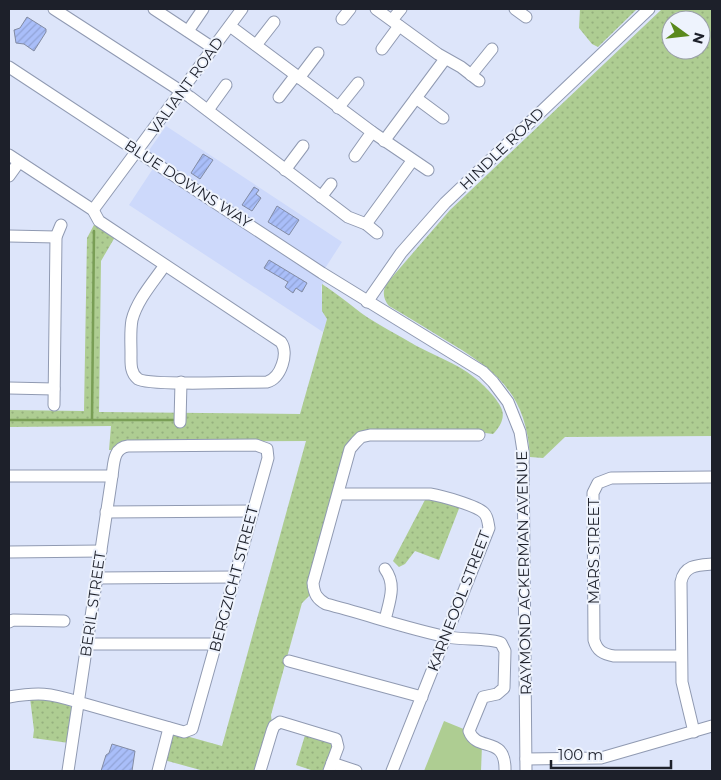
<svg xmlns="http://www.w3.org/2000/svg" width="721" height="780" viewBox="0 0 721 780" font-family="Montserrat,sans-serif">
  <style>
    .built { fill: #cdd9fb }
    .grass { fill: url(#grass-dots); fill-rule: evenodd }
    .park { fill: #aecd92 }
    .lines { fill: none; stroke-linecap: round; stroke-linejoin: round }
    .stream { stroke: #799e55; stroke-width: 2.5 }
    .building { fill: url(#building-hatch); stroke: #828ba3 }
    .minor-casing { stroke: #909ab2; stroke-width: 13 }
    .minor { stroke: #fff; stroke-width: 11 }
    .labels { text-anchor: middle; stroke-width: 4; stroke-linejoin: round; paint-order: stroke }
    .street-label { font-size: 15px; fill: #1d202a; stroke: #eef3fd }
  </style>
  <defs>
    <pattern id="grass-dots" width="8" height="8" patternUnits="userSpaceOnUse" patternTransform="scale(1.25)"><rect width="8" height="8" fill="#aecd92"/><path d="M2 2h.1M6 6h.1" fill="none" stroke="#95b07e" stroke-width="1.8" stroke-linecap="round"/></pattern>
    <pattern id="building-hatch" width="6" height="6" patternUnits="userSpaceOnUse" patternTransform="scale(1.25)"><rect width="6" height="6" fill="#a9bef9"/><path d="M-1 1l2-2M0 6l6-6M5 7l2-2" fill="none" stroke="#91a3d6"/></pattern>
  </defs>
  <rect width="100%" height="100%" fill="#dde5fa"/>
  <path class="built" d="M 166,126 L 342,242 L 322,273 L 327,276 L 321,287 L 323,312 L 327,319 L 323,332 L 129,205 L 156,164 L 145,156 Z"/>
  <g class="grass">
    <path d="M 580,9 L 637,9 L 598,47 L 592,44 L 579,28 Z"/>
    <path d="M 662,9 L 712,9 L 712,436 L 565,437 L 543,458 L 530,457 C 526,391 494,369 442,338 C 424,327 407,316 389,306 C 383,299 382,291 387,283 L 450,210 ZM 671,20 L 701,20 L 701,50 L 671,50 Z"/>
    <path d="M 95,223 L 115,237 L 101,261 L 99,412 L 300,414 L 327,319 L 322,311 L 322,284 C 334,292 345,300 356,309 C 371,321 391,331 408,341 C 429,354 456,362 475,378 C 483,384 499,400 502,410 C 505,419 499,428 493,434 L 478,432 L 359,435 L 311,594 L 302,603 L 271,715 L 272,724 L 257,771 L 204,771 L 164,760 L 171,736 L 179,734 L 222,746 L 306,441 L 123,442 L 117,445 L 112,450 L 109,450 L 111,426 L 9,427 L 9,410 L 84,411 L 87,238 Z"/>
    <path d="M 426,498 L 460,506 L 439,560 L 415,551 L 405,564 L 399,567 L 393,561 Z"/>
    <path d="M 43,696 L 72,707 L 69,743 L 33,738 L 34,730 L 30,698 Z"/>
    <path d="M 306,732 L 334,742 L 325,771 L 314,771 L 296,765 Z"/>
  </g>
  <path class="park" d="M 444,721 L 466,730 L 482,745 L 481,771 L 424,771 Z"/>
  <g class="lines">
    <g class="stream">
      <path d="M 9,420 L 174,420"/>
      <path d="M 92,420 L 94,231"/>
    </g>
  </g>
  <g class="building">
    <path d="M 27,17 L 46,29 L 46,32 L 34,51 L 24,44 L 16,43 L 14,30 L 20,28 Z"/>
    <path d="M 203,154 L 213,160 L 200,179 L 191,173 Z"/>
    <path d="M 254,187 L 259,190 L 256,194 L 261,198 L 252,211 L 242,205 Z"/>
    <path d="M 277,206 L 299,220 L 289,235 L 268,222 Z"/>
    <path d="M 269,260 L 307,283 L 302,292 L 296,288 L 293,293 L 285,287 L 288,282 L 264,268 Z"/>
    <path d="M 112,744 L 135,751 L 132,771 L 101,771 L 106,755 L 109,753 Z"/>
  </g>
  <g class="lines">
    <defs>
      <g id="minor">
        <path d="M 54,9 L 190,97 L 348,217 L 366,224 L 377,233"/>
        <path d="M 154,9 L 213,48"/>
        <path d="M 376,9 L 438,54 L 461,67 L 479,81"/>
        <path d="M 515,9 L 526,17"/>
        <path d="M 342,19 L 350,9"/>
        <path d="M 392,20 L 401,9"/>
        <path d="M 230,26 L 372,132 L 428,170"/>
        <path d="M 188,31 L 203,9"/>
        <path d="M 256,45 L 274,22"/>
        <path d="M 382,49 L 399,26"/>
        <path d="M 9,67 L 322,273 L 483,372 L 493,382 L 508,402 L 520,432 L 523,451 L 526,771"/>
        <path d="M 471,75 L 492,49"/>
        <path d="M 299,78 L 318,53"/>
        <path d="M 279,97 L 295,76"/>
        <path d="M 416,98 L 443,118"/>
        <path d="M 338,108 L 358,83"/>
        <path d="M 208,110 L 226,85"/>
        <path d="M 384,141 L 445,59"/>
        <path d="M 9,155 L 93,210 L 99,221 L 281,342 C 289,353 281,378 267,382 C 248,382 149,386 138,379 C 130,373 131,363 131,354 C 131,343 130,331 132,320 C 137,300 154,281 165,265"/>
        <path d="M 355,156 L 372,132"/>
        <path d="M 285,170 L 303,146"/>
        <path d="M 9,176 L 19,162"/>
        <path d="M 321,197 L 331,184"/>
        <path d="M 93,210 L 242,9"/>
        <path d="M 366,224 L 412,161"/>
        <path d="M 9,236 L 56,237"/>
        <path d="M 367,302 L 401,253 L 445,203 L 649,9"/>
        <path d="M 9,388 L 54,389"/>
        <path d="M 54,405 L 56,237 L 61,225"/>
        <path d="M 180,422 L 181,382"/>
        <path d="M 479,435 L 370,435 L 361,437 L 356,442 L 350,449 L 313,583 C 314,594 317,599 326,604 C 366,614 408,629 448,637 C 462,640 491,638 501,643 L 505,651 L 504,688 L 497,694 L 483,697 L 469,731 C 477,753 506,734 505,771"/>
        <path d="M 9,476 L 112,476"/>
        <path d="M 339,494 L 430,494 C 441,496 476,505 484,513 C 488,517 488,523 489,528 L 392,771"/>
        <path d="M 106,512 L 252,511"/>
        <path d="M 9,552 L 101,551"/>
        <path d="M 97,578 L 235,577"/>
        <path d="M 385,620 C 389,602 397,585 385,569"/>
        <path d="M 9,622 L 13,620 L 64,621"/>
        <path d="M 87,644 L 216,644"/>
        <path d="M 681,656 L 614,656 C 603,654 597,651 594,640 L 593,493 L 598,483 L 611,478 L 712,477"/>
        <path d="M 289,661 L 422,697"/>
        <path d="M 9,697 C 39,692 49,693 78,702 L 184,732 L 192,729 L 268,458 L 267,449 L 256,445 L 128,446 C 113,448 114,463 112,476 L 68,771"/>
        <path d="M 694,732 L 682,682 L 681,582 C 684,565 698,565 712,564"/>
        <path d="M 526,759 L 601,758 L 712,726"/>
        <path d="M 332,763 L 356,771"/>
        <path d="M 158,771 L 169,728"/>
        <path d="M 260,771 L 272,731 L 274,726 L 280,722 L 336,739 L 338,747 L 329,771"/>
      </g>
    </defs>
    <use href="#minor" class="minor-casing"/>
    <use href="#minor" class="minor"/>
  </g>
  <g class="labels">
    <g class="street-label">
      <text transform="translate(186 86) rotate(-54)" y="5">VALIANT ROAD</text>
      <text transform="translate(502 149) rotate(-44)" y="5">HINDLE ROAD</text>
      <text transform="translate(188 184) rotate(33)" y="5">BLUE DOWNS WAY</text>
      <text transform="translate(594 551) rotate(-90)" y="5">MARS STREET</text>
      <text transform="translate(524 573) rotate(-91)" y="5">RAYMOND ACKERMAN AVENUE</text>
      <text transform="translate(234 579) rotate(-75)" y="5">BERGZICHT STREET</text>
      <text transform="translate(459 601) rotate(-69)" y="5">KARNEOOL STREET</text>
      <text transform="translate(93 604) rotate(-82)" y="5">BERIL STREET</text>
    </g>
  </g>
  <rect width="721" height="780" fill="none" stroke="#1d202a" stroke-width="20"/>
  <g transform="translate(686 35) rotate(105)"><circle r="24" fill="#eef3fd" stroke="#9a9fa9"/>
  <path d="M0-4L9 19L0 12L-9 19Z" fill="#5a891d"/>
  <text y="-8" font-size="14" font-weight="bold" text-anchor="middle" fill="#1d202a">N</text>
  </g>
  <path d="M551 760v8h120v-8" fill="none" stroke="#1d202a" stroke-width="2.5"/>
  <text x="558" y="760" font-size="15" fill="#1d202a" stroke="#eef3fd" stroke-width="4" paint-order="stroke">100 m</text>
</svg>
